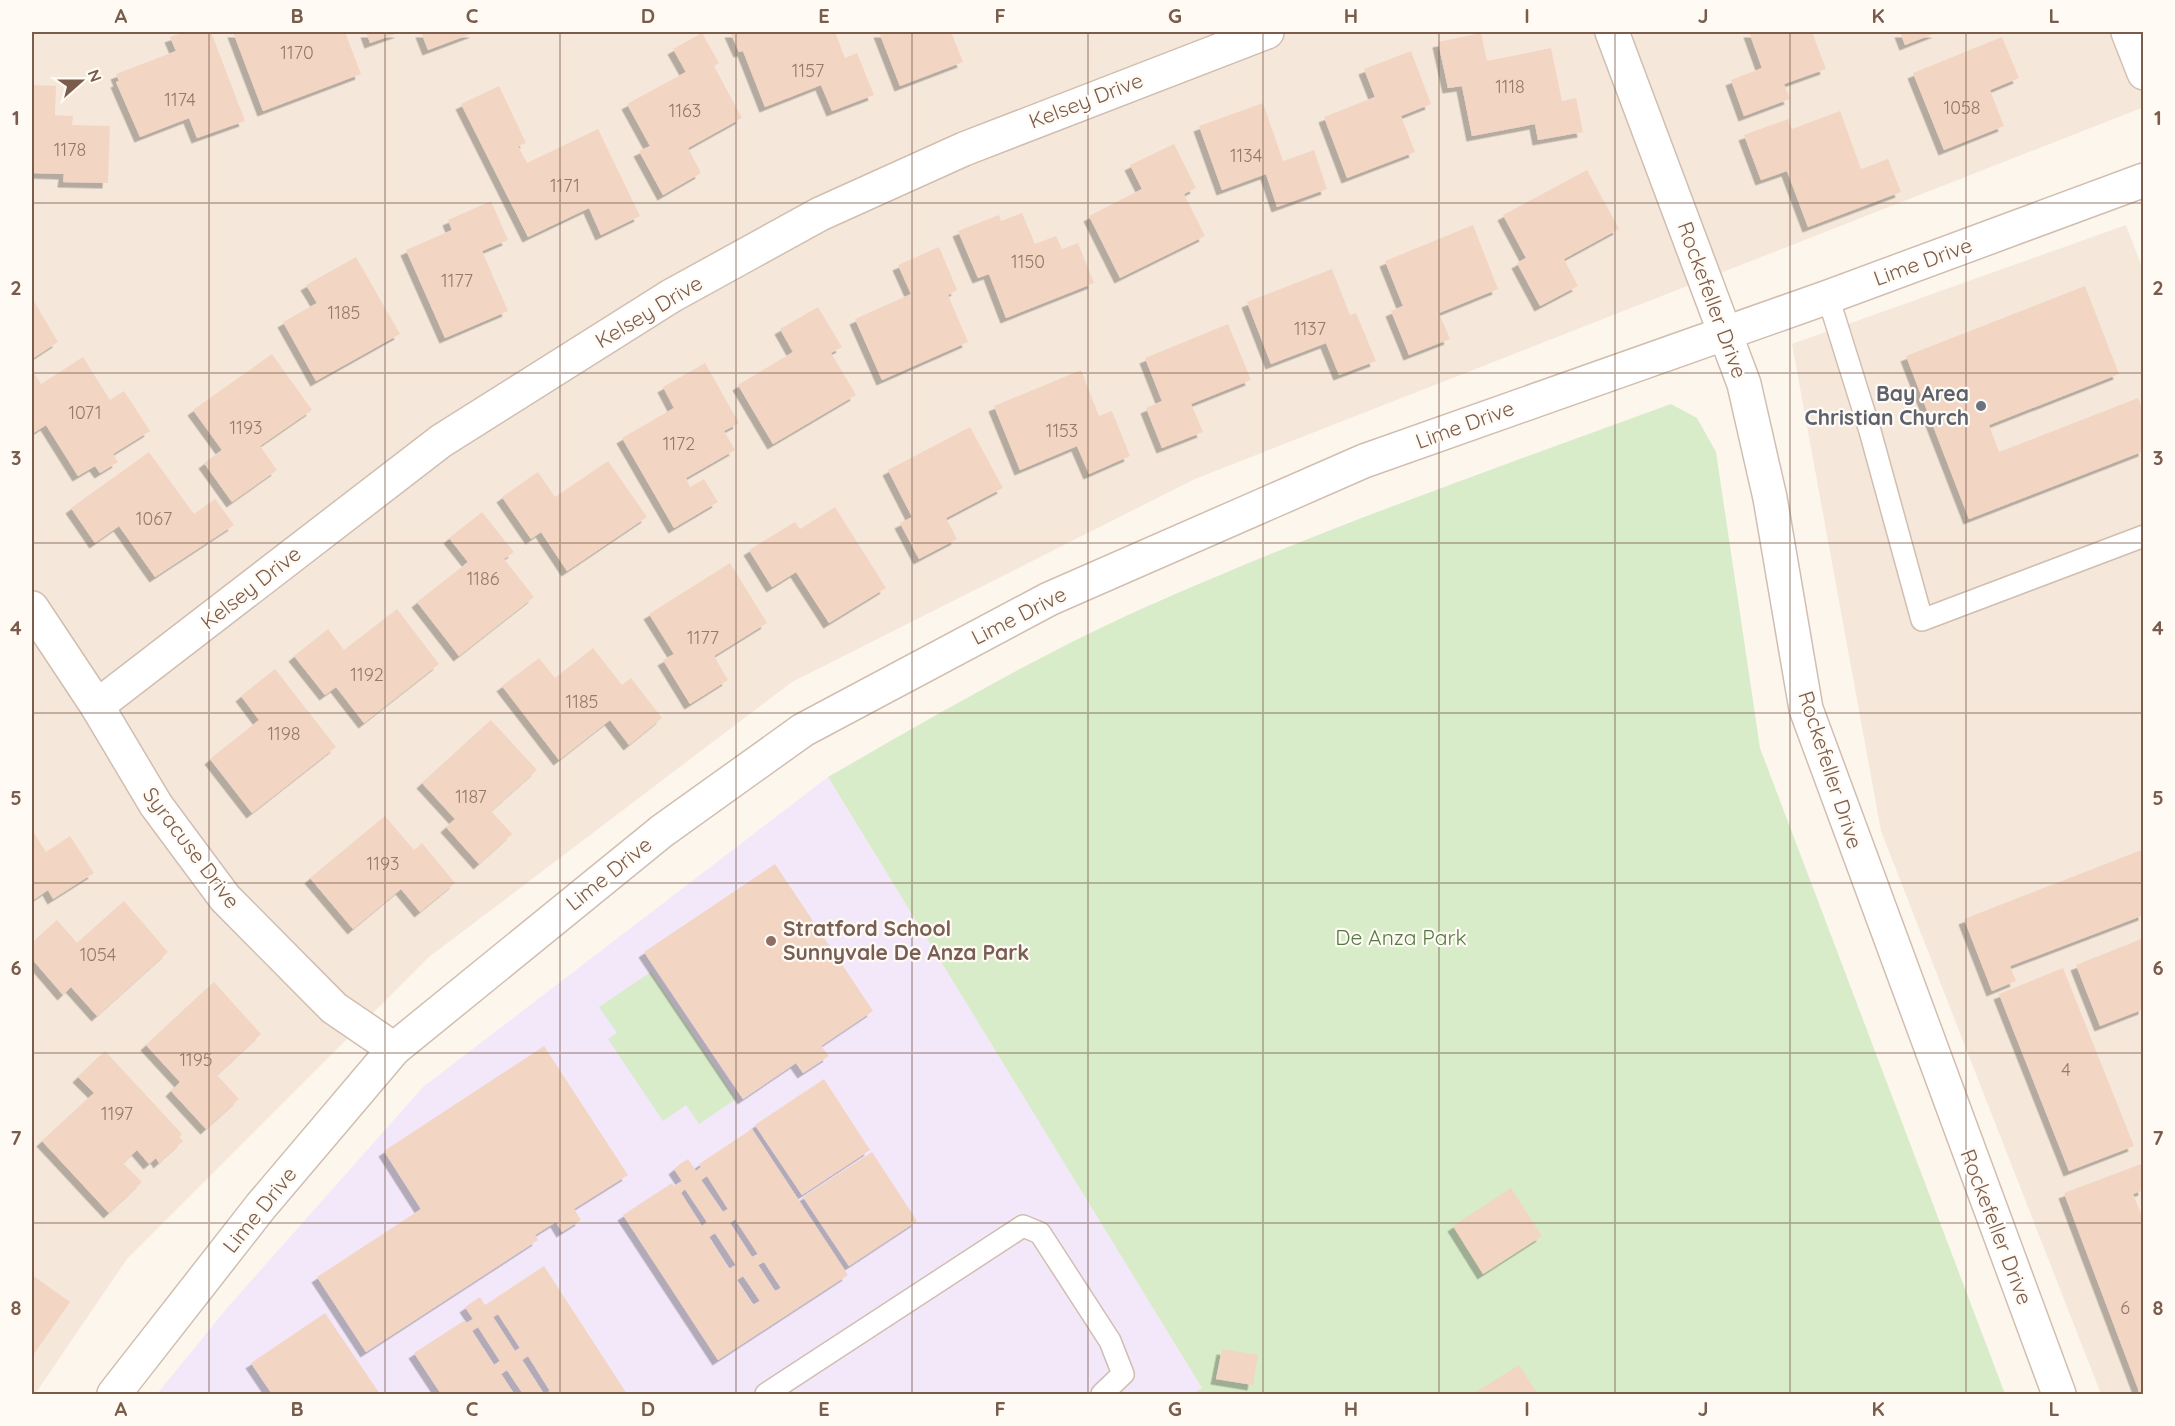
<svg xmlns="http://www.w3.org/2000/svg" width="2175" height="1426" viewBox="0 0 2175 1426" font-family="Quicksand,sans-serif">
  <style>
    .residential { fill: #f5e8da }
    .education { fill: #f3e8fa }
    .green { fill: #d8ecc9 }
    .building { fill: #f3d5c3; fill-rule: evenodd; filter: url(#shadow) }
    .lines { fill: none; stroke-linecap: round; stroke-linejoin: round }
    .lane-casing { stroke: #d1beb0; stroke-width: 24 }
    .street-casing { stroke: #d1beb0; stroke-width: 36 }
    .secondary-casing { stroke: #d6c0b0; stroke-width: 36 }
    .lane { stroke: #fff; stroke-width: 21 }
    .street { stroke: #fff; stroke-width: 33 }
    .secondary { stroke: #fff; stroke-width: 33 }
    .grid { fill: none; stroke: #7a5c4d; stroke-width: 1.5; stroke-opacity: 0.55 }
    .worship-dot { fill: #6b7280; stroke: #fffaf3; stroke-width: 2 }
    .education-dot { fill: #8d6e63; stroke: #fffaf3; stroke-width: 2 }
    .labels { text-anchor: middle; stroke-width: 4.5; stroke-linejoin: round; paint-order: stroke }
    .number-label { font-size: 18px; fill: #987a6a }
    .street-label { font-size: 21px; fill: #7a5c4d; stroke: #fffaf3 }
    .worship-label { font-size: 21px; font-weight: bold; fill: #5b616d; stroke: #fffaf3; text-anchor: end }
    .education-label { font-size: 21px; font-weight: bold; fill: #785e54; stroke: #fffaf3; text-anchor: start }
    .park-label { font-size: 21px; fill: #537a41; stroke: #fffaf3 }
    .neatline { fill: none; stroke: #7a5c4d; stroke-width: 2 }
    .grid-label { font-size: 20px; text-anchor: middle; font-weight: bold; fill: #7a5c4d }
  </style>
  <defs>
    <filter id="shadow"><feDropShadow dx="-5.5" dy="5.5" stdDeviation="0" flood-color="#0004"/></filter>
  </defs>
  <rect width="100%" height="100%" fill="#fdf6ec"/>
  <g class="residential">
    <path d="M 32,32 L 2143,32 L 2144,107 L 1195,479 L 792,682 L 429,957 L 127,1259 L 35,1394 L 32,1394 Z"/>
    <path d="M 2126,225 L 2143,270 L 2143,1394 L 2101,1394 L 1881,831 L 1792,344 Z"/>
  </g>
  <path class="education" d="M 828,777 L 1206,1394 L 157,1394 L 227,1308 L 423,1087 Z"/>
  <g class="green">
    <path d="M 1671,404 L 1697,418 L 1716,452 L 1760,748 L 2005,1394 L 1192,1394 L 1202,1388 L 828,777 C 938,714 1048,649 1164,599 C 1330,526 1501,466 1671,404 Z"/>
    <path d="M 651,972 L 736,1099 L 699,1124 L 686,1105 L 663,1121 L 608,1039 L 617,1033 L 599,1007 Z"/>
  </g>
  <g class="building">
    <path d="M 185,32 L 211,32 L 245,121 L 197,138 L 189,118 L 140,137 L 116,82 L 119,81 L 116,74 L 176,51 L 170,37 Z"/>
    <path d="M 233,32 L 345,32 L 361,74 L 263,111 Z"/>
    <path d="M 366,32 L 401,32 L 370,43 Z"/>
    <path d="M 421,32 L 476,32 L 428,50 Z"/>
    <path d="M 730,32 L 835,32 L 845,58 L 857,53 L 874,95 L 832,111 L 821,85 L 765,107 L 743,51 L 739,52 Z"/>
    <path d="M 879,32 L 951,32 L 963,62 L 900,86 Z"/>
    <path d="M 1749,32 L 1812,32 L 1826,69 L 1784,84 L 1790,99 L 1744,116 L 1731,80 L 1762,68 Z"/>
    <path d="M 1900,32 L 1938,32 L 1905,45 Z"/>
    <path d="M 702,33 L 719,63 L 714,66 L 742,118 L 688,148 L 701,173 L 663,195 L 639,151 L 650,146 L 627,104 L 686,72 L 673,49 Z"/>
    <path d="M 1481,33 L 1487,61 L 1551,48 L 1562,101 L 1576,98 L 1583,132 L 1538,140 L 1535,124 L 1472,136 L 1462,86 L 1448,88 L 1438,42 Z"/>
    <path d="M 2002,37 L 2019,78 L 1990,90 L 2004,126 L 1944,150 L 1913,73 Z"/>
    <path d="M 1411,51 L 1431,104 L 1401,116 L 1415,152 L 1347,178 L 1324,117 L 1375,97 L 1364,69 Z"/>
    <path d="M 32,85 L 56,86 L 55,115 L 73,116 L 72,125 L 110,126 L 108,183 L 63,182 L 64,174 L 32,173 Z"/>
    <path d="M 499,86 L 526,143 L 518,146 L 527,163 L 598,129 L 640,216 L 601,235 L 589,208 L 528,237 L 461,104 Z"/>
    <path d="M 1263,103 L 1283,161 L 1314,150 L 1327,189 L 1277,207 L 1266,174 L 1222,190 L 1199,126 Z"/>
    <path d="M 1840,111 L 1861,169 L 1888,159 L 1901,192 L 1808,227 L 1787,171 L 1761,180 L 1744,135 L 1788,119 L 1792,129 Z"/>
    <path d="M 1174,144 L 1196,188 L 1184,194 L 1205,236 L 1120,278 L 1089,216 L 1142,189 L 1130,165 Z"/>
    <path d="M 1587,170 L 1619,229 L 1564,259 L 1578,286 L 1540,306 L 1517,263 L 1526,258 L 1503,215 Z"/>
    <path d="M 491,201 L 508,240 L 482,251 L 508,311 L 445,338 L 406,250 L 452,230 L 448,220 Z"/>
    <path d="M 1022,213 L 1035,244 L 1056,236 L 1062,249 L 1078,243 L 1094,283 L 1006,318 L 989,274 L 978,278 L 958,231 L 999,215 L 1001,221 Z"/>
    <path d="M 1473,225 L 1498,289 L 1439,313 L 1450,339 L 1409,355 L 1391,311 L 1403,306 L 1385,261 Z"/>
    <path d="M 939,247 L 957,290 L 948,295 L 968,342 L 882,380 L 855,319 L 911,294 L 898,265 Z"/>
    <path d="M 356,257 L 400,334 L 316,381 L 283,322 L 317,303 L 306,285 Z"/>
    <path d="M 1332,269 L 1350,315 L 1356,313 L 1376,361 L 1339,375 L 1326,343 L 1271,364 L 1247,302 Z"/>
    <path d="M 2085,286 L 2119,374 L 1989,425 L 1999,452 L 2138,398 L 2144,413 L 2144,451 L 1969,519 L 1906,356 Z"/>
    <path d="M 32,298 L 58,342 L 32,359 Z"/>
    <path d="M 818,307 L 842,347 L 831,353 L 856,395 L 773,444 L 738,385 L 793,352 L 780,329 Z"/>
    <path d="M 1228,324 L 1251,380 L 1191,404 L 1203,432 L 1162,448 L 1146,408 L 1162,401 L 1145,358 Z"/>
    <path d="M 272,354 L 312,410 L 260,446 L 277,470 L 232,502 L 204,463 L 222,450 L 193,410 Z"/>
    <path d="M 83,357 L 110,400 L 124,391 L 150,431 L 113,454 L 118,462 L 100,473 L 95,466 L 78,476 L 46,425 L 32,434 L 32,370 L 41,384 Z"/>
    <path d="M 705,363 L 739,423 L 724,431 L 735,450 L 686,478 L 690,487 L 704,479 L 718,502 L 674,528 L 622,438 L 674,408 L 663,387 Z"/>
    <path d="M 1081,370 L 1099,416 L 1112,411 L 1130,456 L 1089,474 L 1077,446 L 1020,470 L 994,406 Z"/>
    <path d="M 970,427 L 1003,488 L 946,518 L 957,539 L 919,559 L 900,523 L 912,517 L 888,470 Z"/>
    <path d="M 149,452 L 194,514 L 215,499 L 234,525 L 155,577 L 119,526 L 95,543 L 71,508 Z"/>
    <path d="M 608,461 L 647,517 L 567,571 L 541,532 L 531,539 L 502,497 L 538,472 L 555,497 Z"/>
    <path d="M 835,507 L 886,588 L 829,623 L 796,572 L 772,587 L 749,550 L 795,522 L 800,529 Z"/>
    <path d="M 482,512 L 514,552 L 504,559 L 534,597 L 459,656 L 417,602 L 468,562 L 449,538 Z"/>
    <path d="M 730,563 L 767,623 L 714,656 L 728,680 L 690,704 L 663,660 L 674,654 L 649,614 Z"/>
    <path d="M 397,609 L 439,664 L 364,723 L 336,687 L 325,695 L 294,656 L 328,629 L 344,650 Z"/>
    <path d="M 593,648 L 622,685 L 631,678 L 662,718 L 629,745 L 610,720 L 559,760 L 502,686 L 539,658 L 555,678 Z"/>
    <path d="M 275,669 L 336,747 L 252,813 L 210,759 L 259,720 L 241,696 Z"/>
    <path d="M 491,720 L 537,770 L 491,811 L 512,834 L 479,864 L 446,827 L 455,819 L 422,783 Z"/>
    <path d="M 385,816 L 414,850 L 422,843 L 455,883 L 420,912 L 401,889 L 353,929 L 310,878 Z"/>
    <path d="M 32,830 L 46,852 L 70,836 L 94,873 L 53,899 L 48,890 L 32,901 Z"/>
    <path d="M 2144,849 L 2144,915 L 2010,966 L 2016,981 L 1992,991 L 1964,919 Z"/>
    <path d="M 775,864 L 873,1011 L 821,1046 L 829,1056 L 803,1073 L 796,1063 L 743,1099 L 644,952 Z"/>
    <path d="M 124,901 L 168,952 L 97,1016 L 71,987 L 63,995 L 32,959 L 32,943 L 57,920 L 77,943 Z"/>
    <path d="M 2144,938 L 2144,1009 L 2100,1026 L 2076,965 Z"/>
    <path d="M 2063,968 L 2134,1146 L 2069,1171 L 1999,994 Z"/>
    <path d="M 214,982 L 261,1034 L 217,1075 L 239,1099 L 206,1129 L 171,1091 L 180,1082 L 146,1045 Z"/>
    <path d="M 544,1046 L 628,1175 L 574,1209 L 581,1220 L 562,1232 L 556,1222 L 535,1235 L 538,1240 L 366,1352 L 317,1277 L 421,1209 L 384,1151 Z"/>
    <path d="M 105,1051 L 182,1134 L 179,1137 L 183,1141 L 159,1163 L 156,1158 L 149,1164 L 137,1150 L 123,1163 L 142,1182 L 109,1213 L 42,1141 L 94,1093 L 78,1077 Z"/>
    <path d="M 824,1079 L 870,1150 L 802,1195 L 755,1125 Z"/>
    <path d="M 752,1129 L 848,1275 L 718,1360 L 623,1215 L 672,1183 L 674,1186 L 682,1181 L 674,1169 L 680,1164 L 688,1159 L 696,1171 L 701,1167 L 699,1164 ZM 707,1176 L 728,1209 L 723,1212 L 701,1180 ZM 685,1189 L 707,1222 L 702,1226 L 681,1193 ZM 735,1219 L 758,1254 L 752,1257 L 730,1223 ZM 715,1233 L 736,1265 L 729,1269 L 709,1237 ZM 764,1262 L 781,1288 L 775,1291 L 758,1265 ZM 743,1276 L 760,1301 L 753,1305 L 737,1280 Z"/>
    <path d="M 872,1152 L 917,1221 L 849,1266 L 803,1197 Z"/>
    <path d="M 2141,1164 L 2144,1190 L 2133,1194 L 2144,1221 L 2144,1394 L 2140,1394 L 2064,1193 Z"/>
    <path d="M 1511,1188 L 1542,1236 L 1483,1274 L 1453,1226 Z"/>
    <path d="M 544,1266 L 627,1394 L 544,1394 L 550,1391 L 528,1356 L 522,1360 L 544,1394 L 523,1394 L 507,1370 L 501,1374 L 514,1394 L 441,1394 L 414,1353 L 465,1320 L 466,1323 L 473,1319 L 465,1307 L 480,1297 L 485,1305 ZM 498,1314 L 520,1348 L 515,1351 L 493,1317 ZM 478,1327 L 500,1361 L 494,1365 L 472,1331 Z"/>
    <path d="M 32,1275 L 70,1302 L 32,1357 Z"/>
    <path d="M 325,1313 L 380,1394 L 272,1394 L 251,1363 Z"/>
    <path d="M 1222,1349 L 1258,1355 L 1253,1385 L 1216,1379 Z"/>
    <path d="M 1519,1365 L 1538,1394 L 1473,1394 Z"/>
  </g>
  <g class="lines">
    <defs>
      <g id="lane">
        <path d="M 1828,297 L 1870,431 L 1922,620 L 2144,536"/>
        <path d="M 766,1394 L 1023,1226 L 1040,1233 L 1110,1341 L 1123,1374 L 1102,1394"/>
      </g>
      <g id="street">
        <path d="M 1612,32 L 1744,384 L 1770,498 L 1806,709 L 2059,1394"/>
        <path d="M 32,608 L 97,706 L 156,805 L 225,898 L 334,1008 L 394,1049"/>
        <path d="M 97,706 L 441,441 L 671,296 L 820,214 L 964,149 L 1267,32"/>
        <path d="M 114,1394 L 261,1206 L 394,1049 L 662,831 L 803,730 L 1049,599 L 1364,461 L 1828,297 L 2144,180"/>
      </g>
      <path id="secondary" d="M 2128,32 L 2144,73"/>
    </defs>
    <use href="#lane" class="lane-casing"/>
    <use href="#street" class="street-casing"/>
    <use href="#secondary" class="secondary-casing"/>
    <use href="#lane" class="lane"/>
    <use href="#street" class="street"/>
    <use href="#secondary" class="secondary"/>
  </g>
  <path class="grid" d="M 209,32 L 209,1394M 385,32 L 385,1394M 560,32 L 560,1394M 736,32 L 736,1394M 912,32 L 912,1394M 1088,32 L 1088,1394M 1263,32 L 1263,1394M 1439,32 L 1439,1394M 1615,32 L 1615,1394M 1790,32 L 1790,1394M 1966,32 L 1966,1394M 32,203 L 2144,203M 32,373 L 2144,373M 32,543 L 2144,543M 32,713 L 2144,713M 32,883 L 2144,883M 32,1053 L 2144,1053M 32,1223 L 2144,1223"/>
  <circle class="worship-dot" cx="1981" cy="406" r="6"/>
  <circle class="education-dot" cx="771" cy="941" r="6"/>
  <g class="labels">
    <g class="number-label">
      <text x="297" y="59">1170</text>
      <text x="808" y="77">1157</text>
      <text x="1510" y="93">1118</text>
      <text x="180" y="106">1174</text>
      <text x="1962" y="114">1058</text>
      <text x="685" y="117">1163</text>
      <text x="70" y="156">1178</text>
      <text x="1246" y="162">1134</text>
      <text x="565" y="192">1171</text>
      <text x="1028" y="268">1150</text>
      <text x="457" y="287">1177</text>
      <text x="344" y="319">1185</text>
      <text x="1310" y="335">1137</text>
      <text x="85" y="419">1071</text>
      <text x="246" y="434">1193</text>
      <text x="1062" y="437">1153</text>
      <text x="679" y="450">1172</text>
      <text x="154" y="525">1067</text>
      <text x="483" y="585">1186</text>
      <text x="703" y="644">1177</text>
      <text x="367" y="681">1192</text>
      <text x="582" y="708">1185</text>
      <text x="284" y="740">1198</text>
      <text x="471" y="803">1187</text>
      <text x="383" y="870">1193</text>
      <text x="98" y="961">1054</text>
      <text x="196" y="1066">1195</text>
      <text x="2066" y="1076">4</text>
      <text x="117" y="1120">1197</text>
      <text x="2125" y="1314">6</text>
    </g>
    <g class="street-label">
      <text transform="translate(1086 101) rotate(-21)" y="7">Kelsey Drive</text>
      <text transform="translate(1923 262) rotate(-20)" y="7">Lime Drive</text>
      <text transform="translate(1712 300) rotate(70)" y="7">Rockefeller Drive</text>
      <text transform="translate(649 312) rotate(-31)" y="7">Kelsey Drive</text>
      <text transform="translate(1465 425) rotate(-20)" y="7">Lime Drive</text>
      <text transform="translate(251 588) rotate(-38)" y="7">Kelsey Drive</text>
      <text transform="translate(1019 616) rotate(-27)" y="7">Lime Drive</text>
      <text transform="translate(1830 770) rotate(72)" y="7">Rockefeller Drive</text>
      <text transform="translate(191 848) rotate(53)" y="7">Syracuse Drive</text>
      <text transform="translate(609 874) rotate(-39)" y="7">Lime Drive</text>
      <text transform="translate(260 1210) rotate(-51)" y="7">Lime Drive</text>
      <text transform="translate(1996 1227) rotate(69)" y="7">Rockefeller Drive</text>
    </g>
    <g class="worship-label">
      <text x="1969" y="401">Bay Area<tspan x="1969" dy="24">Christian Church</tspan></text>
    </g>
    <g class="education-label">
      <text x="783" y="936">Stratford School<tspan x="783" dy="24">Sunnyvale De Anza Park</tspan></text>
    </g>
    <g class="park-label">
      <text x="1401" y="945">De Anza Park</text>
    </g>
  </g>
  <rect width="2175" height="1426" fill="none" stroke="#fffaf3" stroke-width="66"/>
  <g transform="translate(81 81) rotate(69)" stroke="#fffaf3" stroke-width="4.5" paint-order="stroke">
  <path d="M0-4.5L10 22L0 15L-10 22Z" fill="#7a5c4d"/>
  <text y="-9" font-size="16" font-weight="bold" text-anchor="middle" fill="#7a5c4d">N</text>
  </g>
  <rect x="33" y="33" width="2109" height="1360" class="neatline"/>
  <g class="grid-label">
    <text x="121" y="23">A</text>
    <text x="297" y="23">B</text>
    <text x="472" y="23">C</text>
    <text x="648" y="23">D</text>
    <text x="824" y="23">E</text>
    <text x="1000" y="23">F</text>
    <text x="1175" y="23">G</text>
    <text x="1351" y="23">H</text>
    <text x="1527" y="23">I</text>
    <text x="1703" y="23">J</text>
    <text x="1878" y="23">K</text>
    <text x="2054" y="23">L</text>
    <text x="16" y="125">1</text>
    <text x="2158" y="125">1</text>
    <text x="16" y="295">2</text>
    <text x="2158" y="295">2</text>
    <text x="16" y="465">3</text>
    <text x="2158" y="465">3</text>
    <text x="16" y="635">4</text>
    <text x="2158" y="635">4</text>
    <text x="16" y="805">5</text>
    <text x="2158" y="805">5</text>
    <text x="16" y="975">6</text>
    <text x="2158" y="975">6</text>
    <text x="16" y="1145">7</text>
    <text x="2158" y="1145">7</text>
    <text x="16" y="1315">8</text>
    <text x="2158" y="1315">8</text>
    <text x="121" y="1416">A</text>
    <text x="297" y="1416">B</text>
    <text x="472" y="1416">C</text>
    <text x="648" y="1416">D</text>
    <text x="824" y="1416">E</text>
    <text x="1000" y="1416">F</text>
    <text x="1175" y="1416">G</text>
    <text x="1351" y="1416">H</text>
    <text x="1527" y="1416">I</text>
    <text x="1703" y="1416">J</text>
    <text x="1878" y="1416">K</text>
    <text x="2054" y="1416">L</text>
  </g>
</svg>
